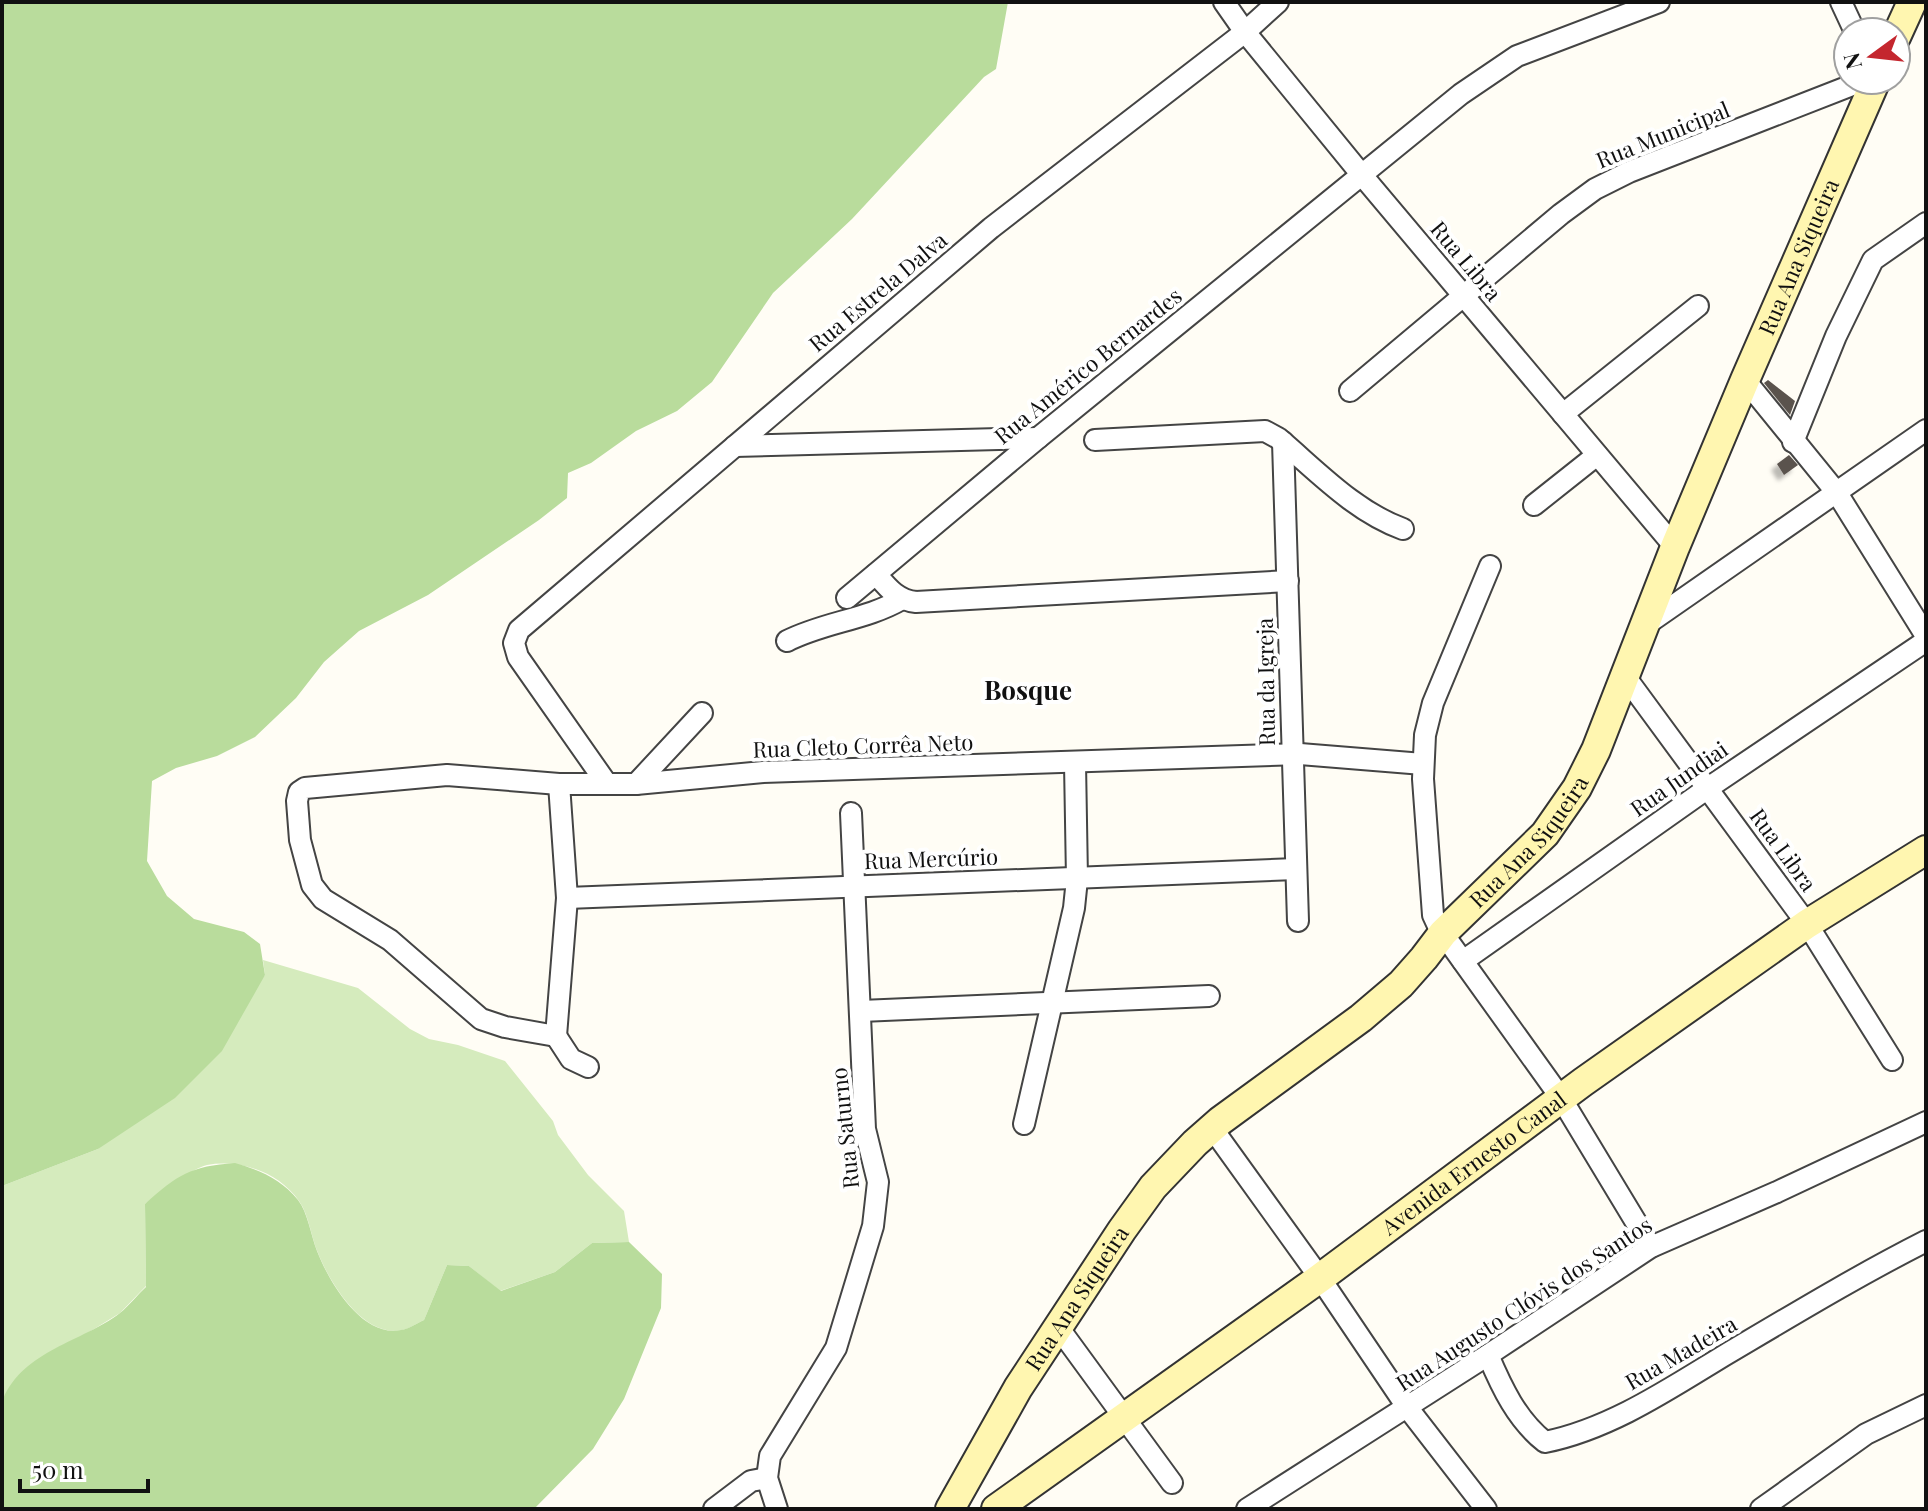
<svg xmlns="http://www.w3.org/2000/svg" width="1928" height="1511" viewBox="0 0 1928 1511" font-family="'Playfair Display',serif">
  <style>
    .green { fill: #d5ebbd }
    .forest { fill: #b9dc9c }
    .building { fill: #5a524d; filter: url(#shadow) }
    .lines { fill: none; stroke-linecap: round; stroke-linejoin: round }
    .street-casing { stroke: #444; stroke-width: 24 }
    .secondary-casing { stroke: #333; stroke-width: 32 }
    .street { stroke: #fff; stroke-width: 20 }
    .secondary { stroke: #fff6b0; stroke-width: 28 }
    .labels { text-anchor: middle; stroke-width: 8; stroke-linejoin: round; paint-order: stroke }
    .street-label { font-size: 22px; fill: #111; stroke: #fff }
    .quarter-label { font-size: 26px; font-weight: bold; fill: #111; stroke: #fff }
  </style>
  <defs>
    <filter id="shadow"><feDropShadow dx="-6" dy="6" stdDeviation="2" flood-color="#0004"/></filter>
  </defs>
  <rect width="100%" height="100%" fill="#fffdf5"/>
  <path class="green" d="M 263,960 L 358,988 L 410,1029 L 429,1039 L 458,1045 L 505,1061 L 553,1121 L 558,1135 L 588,1175 L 624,1211 L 629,1242 L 592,1243 L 555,1272 L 500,1291 L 469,1266 L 447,1265 L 424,1320 C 417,1323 409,1329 402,1330 C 363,1338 330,1283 318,1253 C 311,1237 309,1215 299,1201 C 279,1172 240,1159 207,1165 C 190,1169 160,1194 145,1204 L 146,1286 L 120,1313 L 18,1376 L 2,1400 L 2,1186 L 98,1149 L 265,975 Z"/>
  <g class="forest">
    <path d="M 2,2 L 1008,2 L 996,69 L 984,77 L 852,219 L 773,293 L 712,382 L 677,411 L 636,431 L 591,463 L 568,473 L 567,498 L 539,520 L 428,595 L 359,631 L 324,662 L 296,698 L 255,737 L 217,756 L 176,768 L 152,781 L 147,861 L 167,896 L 194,919 L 244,932 L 260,944 L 265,975 L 222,1051 L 175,1098 L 98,1149 L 2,1186 Z"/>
    <path d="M 235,1163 C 259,1170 281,1179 298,1200 C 308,1213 311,1236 317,1251 C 329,1282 362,1338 401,1330 C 409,1329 417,1323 424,1320 L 447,1265 L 469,1266 L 501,1291 L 555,1272 L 592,1243 L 629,1242 L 662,1274 L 661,1308 L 624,1399 L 593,1449 L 534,1509 L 2,1509 C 2,1489 0,1412 3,1399 C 24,1350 82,1342 120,1313 C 129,1306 137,1295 146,1287 L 145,1204 C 177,1175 191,1166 235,1163 Z"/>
  </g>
  <g class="building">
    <path d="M 1768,380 L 1795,401 L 1790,415 L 1764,383 Z"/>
    <path d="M 1789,455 L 1798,465 L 1784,475 L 1777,464 Z"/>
  </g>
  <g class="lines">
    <defs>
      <g id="street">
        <path d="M 1224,2 L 1245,32 L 1361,174 L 1675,547"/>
        <path d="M 1841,2 L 1855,32"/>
        <path d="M 1745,380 L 1837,493 L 1926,636"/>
        <path d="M 1350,391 L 1561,214 L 1595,189 L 1629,172 L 1865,80"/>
        <path d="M 1563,414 L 1698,306"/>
        <path d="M 1095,440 L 1265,431 L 1278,438 C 1317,471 1354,511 1403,529"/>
        <path d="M 1283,442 L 1298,921"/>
        <path d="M 1793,442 L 1836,336 L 1873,260 L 1926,223"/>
        <path d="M 735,446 L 1038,438"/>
        <path d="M 1534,505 L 1597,455"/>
        <path d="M 1490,566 L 1433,703 L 1425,735 L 1423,779 L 1433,915 L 1439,928 L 1561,1098 L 1651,1247"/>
        <path d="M 876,574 C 888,588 897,600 916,602 L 1288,581"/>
        <path d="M 847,598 L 1038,438 L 1461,94 L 1517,56 L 1659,2"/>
        <path d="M 1644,626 L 1926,430"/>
        <path d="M 787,641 C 824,622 866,620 902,599"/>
        <path d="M 1624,675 L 1807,924 L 1892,1060"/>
        <path d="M 607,784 L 518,657 L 514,643 L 519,630 L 991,228 L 1245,32 L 1278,2"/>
        <path d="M 636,784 L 702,713"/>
        <path d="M 567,898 L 1296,869"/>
        <path d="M 1463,961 L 1708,788 L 1926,641"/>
        <path d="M 861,1011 L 1209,996"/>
        <path d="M 556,1036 L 505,1027 L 481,1019 L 390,940 L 323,899 L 312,885 L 300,840 L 297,801 L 299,792 L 305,788 L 447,775 L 559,784 L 636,784 L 763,772 L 1300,754 L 1423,764"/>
        <path d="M 556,1036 L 567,898 L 559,784"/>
        <path d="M 556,1036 L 571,1059 L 588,1067"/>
        <path d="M 1024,1124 L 1074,908 L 1077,879 L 1075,763"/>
        <path d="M 1212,1128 L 1320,1278 L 1407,1407 L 1486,1509"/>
        <path d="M 1058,1327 L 1172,1483"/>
        <path d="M 1488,1355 C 1502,1388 1517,1420 1545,1442 C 1610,1429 1669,1389 1725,1355 C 1791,1316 1857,1276 1926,1241"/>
        <path d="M 714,1509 L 751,1481 L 767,1478"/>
        <path d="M 777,1509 L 767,1478 L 770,1456 L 836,1348 L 873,1226 L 878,1182 L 865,1129 L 851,813"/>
        <path d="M 1247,1509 L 1488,1355 L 1651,1247 L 1777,1192 L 1926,1122"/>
        <path d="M 1761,1509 L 1866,1434 L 1926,1405"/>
      </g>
      <g id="secondary">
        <path d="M 1896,37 L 1912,2"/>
        <path id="s1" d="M 950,1509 L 1018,1388 L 1122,1230 L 1153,1187 L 1195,1143 L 1220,1121 L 1361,1018 L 1401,984 L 1424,958 L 1443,933 L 1545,834 L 1577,788 L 1596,750 L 1675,547 L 1745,380 L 1876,80"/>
        <path id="s2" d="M 996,1509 L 1320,1278 L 1583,1082 L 1807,924 L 1926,850"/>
      </g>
    </defs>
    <use href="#street" class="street-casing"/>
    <use href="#secondary" class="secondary-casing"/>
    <use href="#street" class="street"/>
    <use href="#secondary" class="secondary"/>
  </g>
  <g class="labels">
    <g class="street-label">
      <text transform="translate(1663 135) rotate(-22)" y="8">Rua Municipal</text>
      <text dy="8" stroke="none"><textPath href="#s1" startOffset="1542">Rua Ana Siqueira</textPath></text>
      <text transform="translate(1466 261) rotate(50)" y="8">Rua Libra</text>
      <text transform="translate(878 292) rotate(-40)" y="8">Rua Estrela Dalva</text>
      <text transform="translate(1088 366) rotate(-39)" y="8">Rua Américo Bernardes</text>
      <text transform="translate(1266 682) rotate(-91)" y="8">Rua da Igreja</text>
      <text transform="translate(863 746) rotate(-2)" y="8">Rua Cleto Corrêa Neto</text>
      <text transform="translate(1679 779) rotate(-35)" y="8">Rua Jundiai</text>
      <text dy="8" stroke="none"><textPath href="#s1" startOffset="894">Rua Ana Siqueira</textPath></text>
      <text transform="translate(1783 850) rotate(54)" y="8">Rua Libra</text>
      <text transform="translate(931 859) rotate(-2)" y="8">Rua Mercúrio</text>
      <text transform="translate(845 1128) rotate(-96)" y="8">Rua Saturno</text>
      <text dy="8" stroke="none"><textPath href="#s2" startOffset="590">Avenida Ernesto Canal</textPath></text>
      <text dy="8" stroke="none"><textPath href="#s1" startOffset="246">Rua Ana Siqueira</textPath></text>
      <text transform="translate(1524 1304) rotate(-33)" y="8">Rua Augusto Clóvis dos Santos</text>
      <text transform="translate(1681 1353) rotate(-30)" y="8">Rua Madeira</text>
    </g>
    <g class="quarter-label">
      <text x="1028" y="700">Bosque</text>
    </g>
  </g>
  <rect width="1928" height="1511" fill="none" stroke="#111111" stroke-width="8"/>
  <g transform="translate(1872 56) rotate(255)"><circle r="38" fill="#ffffff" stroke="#a0a0a0" stroke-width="2"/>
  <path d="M0-6L14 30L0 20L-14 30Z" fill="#c4262e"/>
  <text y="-12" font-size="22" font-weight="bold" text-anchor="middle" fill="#111111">N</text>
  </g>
  <path d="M20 1479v12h128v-12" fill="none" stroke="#111111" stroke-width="4"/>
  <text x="32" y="1479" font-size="24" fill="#111111" stroke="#ffffff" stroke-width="6" paint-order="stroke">50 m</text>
</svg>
